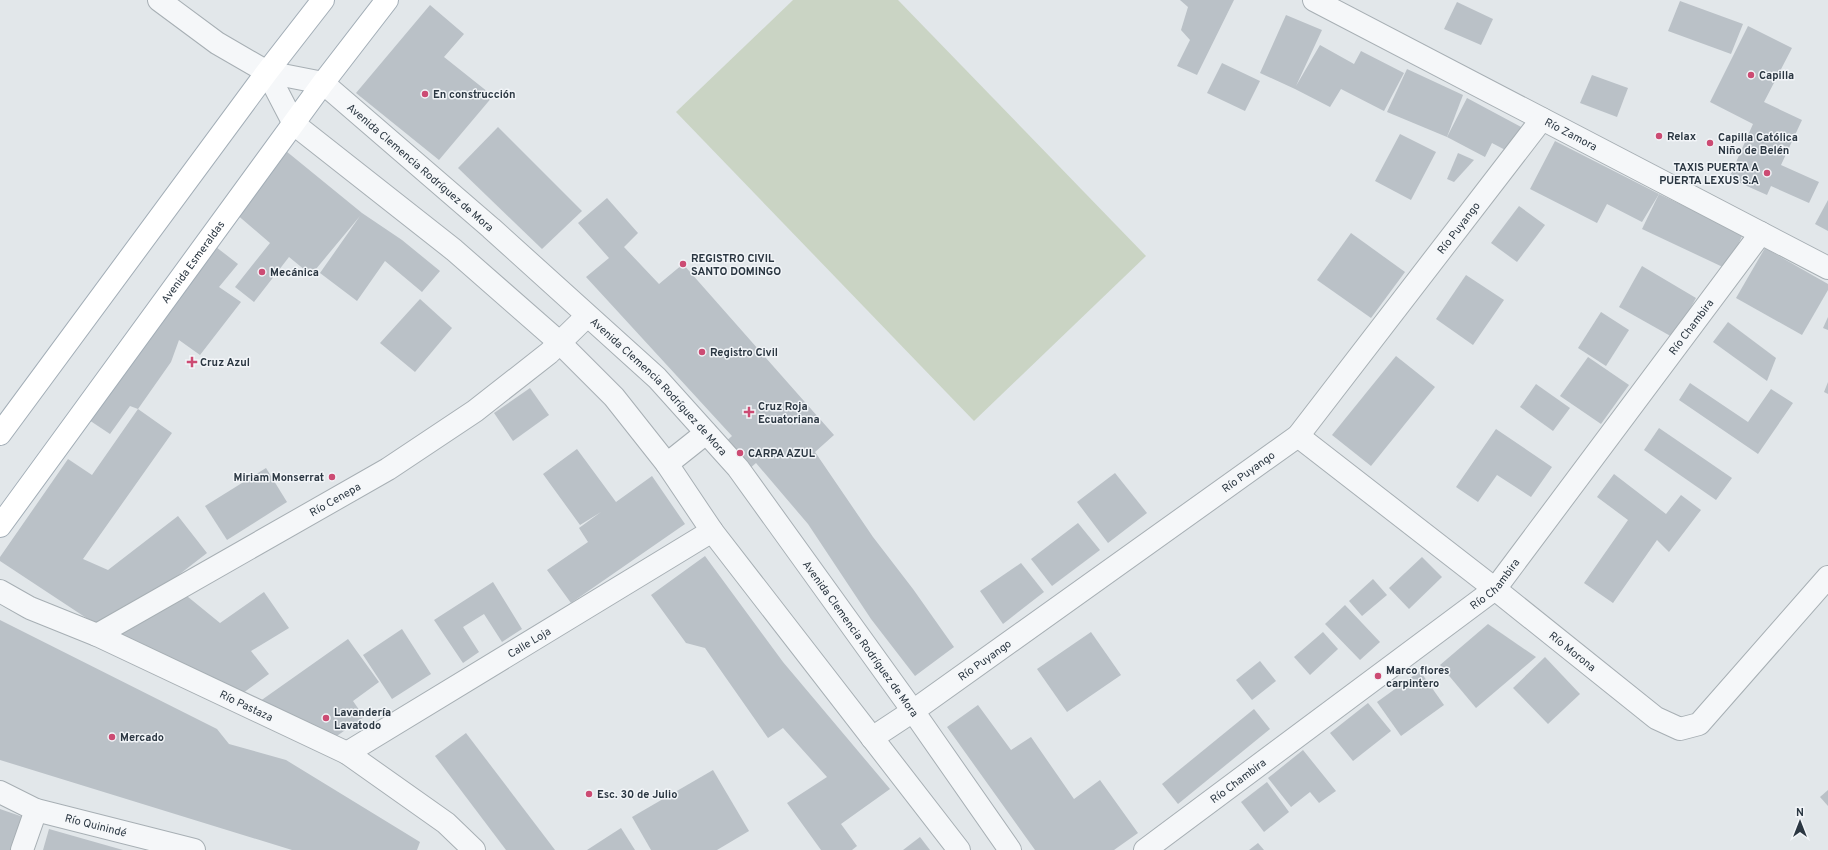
<svg xmlns="http://www.w3.org/2000/svg" width="1828" height="850" viewBox="0 0 1828 850" font-family="Overpass,sans-serif">
  <style>
    .park { fill: #cad4c4 }
    .building { fill: #bac1c7 }
    .lines { fill: none; stroke-linecap: round; stroke-linejoin: round }
    .minor-casing { stroke: #a7afb4; stroke-width: 24 }
    .tertiary-casing { stroke: #a7afb4; stroke-width: 24 }
    .primary-casing { stroke: #a2adb6; stroke-width: 24 }
    .minor { stroke: #f5f7f9; stroke-width: 22 }
    .tertiary { stroke: #f5f7f9; stroke-width: 22 }
    .primary { stroke: #fff; stroke-width: 22 }
    .poi-dot { fill: #cc4b73; stroke: #f2f5f8; stroke-width: 1.5 }
    .labels { text-anchor: middle; stroke-width: 3; stroke-linejoin: round; paint-order: stroke }
    .poi-label { font-size: 11px; font-weight: bold; fill: #2b3742; stroke: #f2f5f8; text-anchor: start }
    .street-label { font-size: 11px; fill: #2b3742; stroke: #f2f5f8 }
  </style>
  <rect width="100%" height="100%" fill="#e2e7ea"/>
  <path class="park" d="M 793,0 L 898,0 L 1146,256 L 974,421 L 676,112 Z"/>
  <g class="building">
    <path d="M 1180,0 L 1234,0 L 1197,75 L 1177,66 L 1190,40 L 1181,30 L 1188,7 Z"/>
    <path d="M 1680,1 L 1743,24 L 1731,54 L 1668,31 Z"/>
    <path d="M 1457,2 L 1493,19 L 1481,45 L 1444,29 Z"/>
    <path d="M 430,5 L 464,34 L 444,57 L 493,96 L 439,160 L 356,93 Z"/>
    <path d="M 1286,15 L 1322,30 L 1296,86 L 1320,45 L 1354,64 L 1361,51 L 1404,73 L 1384,111 L 1341,89 L 1330,107 L 1295,89 L 1260,73 Z"/>
    <path d="M 1748,26 L 1792,48 L 1764,102 L 1802,120 L 1781,165 L 1819,182 L 1809,203 L 1771,186 L 1767,195 L 1729,178 L 1753,124 L 1710,102 Z"/>
    <path d="M 1222,63 L 1260,81 L 1245,111 L 1207,93 Z"/>
    <path d="M 1407,69 L 1463,95 L 1447,137 L 1387,112 Z"/>
    <path d="M 1592,75 L 1628,88 L 1617,117 L 1580,103 Z"/>
    <path d="M 1467,98 L 1523,128 L 1511,153 L 1492,143 L 1485,157 L 1447,137 Z"/>
    <path d="M 498,127 L 582,211 L 542,249 L 458,168 Z"/>
    <path d="M 1400,134 L 1436,152 L 1411,200 L 1375,181 Z"/>
    <path d="M 1555,141 L 1659,194 L 1642,222 L 1607,204 L 1597,223 L 1530,189 Z"/>
    <path d="M 286,151 L 362,213 L 402,240 L 440,271 L 422,292 L 385,261 L 357,301 L 320,273 L 360,216 L 311,275 L 289,257 L 254,302 L 235,287 L 270,243 L 235,213 Z"/>
    <path d="M 1458,153 L 1474,160 L 1454,182 L 1447,179 Z"/>
    <path d="M 1659,194 L 1743,234 L 1727,269 L 1642,229 Z"/>
    <path d="M 607,198 L 638,233 L 624,247 L 659,284 L 683,264 L 834,435 L 815,452 L 873,537 L 913,589 L 954,647 L 915,676 L 871,619 L 808,524 L 756,463 L 748,470 L 724,443 L 732,436 L 586,277 L 609,258 L 578,223 Z"/>
    <path d="M 1828,200 L 1828,231 L 1815,224 Z"/>
    <path d="M 1519,206 L 1545,225 L 1517,262 L 1491,243 Z"/>
    <path d="M 1351,233 L 1405,272 L 1371,318 L 1317,280 Z"/>
    <path d="M 216,247 L 238,264 L 219,287 L 241,302 L 200,355 L 179,340 L 171,362 L 138,409 L 130,406 L 110,434 L 89,420 Z"/>
    <path d="M 1765,248 L 1828,284 L 1828,290 L 1802,335 L 1736,298 Z"/>
    <path d="M 1642,266 L 1696,298 L 1674,338 L 1619,307 Z"/>
    <path d="M 1466,275 L 1504,300 L 1473,345 L 1436,319 Z"/>
    <path d="M 420,299 L 452,328 L 415,372 L 380,343 Z"/>
    <path d="M 1601,312 L 1629,330 L 1606,366 L 1578,348 Z"/>
    <path d="M 1828,317 L 1828,330 L 1823,328 Z"/>
    <path d="M 1728,322 L 1776,358 L 1767,381 L 1713,342 Z"/>
    <path d="M 1396,356 L 1435,387 L 1371,466 L 1332,435 Z"/>
    <path d="M 1588,357 L 1629,385 L 1601,424 L 1560,396 Z"/>
    <path d="M 1828,382 L 1828,394 L 1824,392 Z"/>
    <path d="M 1690,383 L 1748,422 L 1771,389 L 1793,403 L 1758,454 L 1679,400 Z"/>
    <path d="M 1536,384 L 1570,408 L 1553,431 L 1520,407 Z"/>
    <path d="M 530,388 L 549,415 L 513,441 L 494,413 Z"/>
    <path d="M 138,409 L 172,433 L 83,559 L 108,570 L 178,516 L 207,553 L 137,607 L 97,625 L 0,561 L 0,557 L 68,459 L 92,475 Z"/>
    <path d="M 1659,428 L 1732,478 L 1716,500 L 1644,450 Z"/>
    <path d="M 1496,429 L 1552,467 L 1531,497 L 1497,475 L 1478,502 L 1456,487 Z"/>
    <path d="M 577,449 L 616,502 L 652,476 L 685,524 L 571,603 L 547,570 L 588,542 L 579,528 L 601,512 L 580,525 L 543,474 Z"/>
    <path d="M 266,468 L 287,502 L 227,540 L 205,506 Z"/>
    <path d="M 1115,473 L 1147,513 L 1108,543 L 1077,502 Z"/>
    <path d="M 1614,474 L 1666,514 L 1681,495 L 1701,510 L 1669,552 L 1657,540 L 1613,603 L 1584,583 L 1628,520 L 1597,497 Z"/>
    <path d="M 1078,523 L 1100,550 L 1052,586 L 1031,559 Z"/>
    <path d="M 705,556 L 783,662 L 890,789 L 841,824 L 857,846 L 852,850 L 821,850 L 787,803 L 827,777 L 783,728 L 768,738 L 705,648 L 686,643 L 651,595 Z"/>
    <path d="M 1422,557 L 1442,577 L 1409,609 L 1389,588 Z"/>
    <path d="M 1021,563 L 1044,592 L 1003,624 L 980,591 Z"/>
    <path d="M 1373,579 L 1387,595 L 1362,616 L 1349,601 Z"/>
    <path d="M 493,582 L 522,629 L 502,642 L 484,614 L 463,627 L 479,652 L 463,663 L 434,620 Z"/>
    <path d="M 182,592 L 220,623 L 264,592 L 289,628 L 251,651 L 269,674 L 239,696 L 118,634 Z"/>
    <path d="M 1345,605 L 1380,642 L 1360,660 L 1325,624 Z"/>
    <path d="M 0,620 L 217,729 L 229,744 L 286,760 L 420,842 L 417,850 L 292,850 L 0,760 Z"/>
    <path d="M 1488,624 L 1536,657 L 1476,708 L 1440,665 Z"/>
    <path d="M 402,629 L 431,674 L 392,699 L 363,655 Z"/>
    <path d="M 1091,632 L 1121,675 L 1067,712 L 1037,669 Z"/>
    <path d="M 1323,632 L 1338,649 L 1310,675 L 1294,657 Z"/>
    <path d="M 348,639 L 379,682 L 353,701 L 364,717 L 331,740 L 256,704 Z"/>
    <path d="M 1545,657 L 1580,694 L 1548,724 L 1513,688 Z"/>
    <path d="M 1260,661 L 1276,681 L 1252,700 L 1236,680 Z"/>
    <path d="M 1420,671 L 1444,705 L 1401,736 L 1377,702 Z"/>
    <path d="M 1368,703 L 1391,731 L 1353,761 L 1330,733 Z"/>
    <path d="M 978,705 L 1011,750 L 1031,737 L 1074,799 L 1100,780 L 1138,833 L 1114,850 L 1035,850 L 947,727 Z"/>
    <path d="M 1254,709 L 1270,729 L 1178,804 L 1162,784 Z"/>
    <path d="M 466,733 L 555,850 L 506,850 L 435,756 Z"/>
    <path d="M 1303,750 L 1336,791 L 1319,803 L 1310,792 L 1291,807 L 1268,778 Z"/>
    <path d="M 713,770 L 749,831 L 717,850 L 651,850 L 632,817 Z"/>
    <path d="M 1267,782 L 1289,812 L 1264,832 L 1241,802 Z"/>
    <path d="M 1828,790 L 1828,806 L 1820,797 Z"/>
    <path d="M 0,809 L 26,818 L 17,850 L 0,850 Z"/>
    <path d="M 621,828 L 635,850 L 587,850 Z"/>
    <path d="M 49,829 L 123,850 L 43,850 Z"/>
    <path d="M 920,837 L 930,850 L 903,850 Z"/>
    <path d="M 1258,843 L 1264,850 L 1249,850 Z"/>
  </g>
  <g class="lines">
    <defs>
      <g id="minor">
        <path id="s1" d="M 1314,0 L 1828,268"/>
        <path id="s2" d="M 1298,436 L 1495,589 L 1656,718 L 1680,729 L 1699,724 L 1828,577"/>
        <path id="s3" d="M 0,591 L 30,608 L 97,635 L 347,753 L 446,823 L 474,850"/>
        <path id="s4" d="M 97,635 L 388,469 L 475,411 L 549,353 L 587,316"/>
        <path id="s5" d="M 872,738 L 913,711 L 1298,436 L 1542,119"/>
        <path id="s6" d="M 347,753 L 712,531"/>
        <path id="s7" d="M 0,792 L 36,810 L 194,850"/>
        <path d="M 22,850 L 36,810"/>
        <path id="s8" d="M 1145,850 L 1495,589 L 1761,233"/>
      </g>
      <g id="tertiary">
        <path id="s9" d="M 159,0 L 217,43 L 267,72 L 323,83 L 491,228 L 657,378 L 738,468 L 913,711 L 1010,850"/>
        <path d="M 267,72 L 294,124 L 454,250 L 559,342 L 614,397 L 667,464 L 712,531 L 959,850"/>
        <path d="M 667,464 L 706,433"/>
      </g>
      <g id="primary">
        <path d="M 0,434 L 267,72 L 323,0"/>
        <path id="s10" d="M 0,526 L 323,83 L 387,0"/>
      </g>
    </defs>
    <use href="#minor" class="minor-casing"/>
    <use href="#tertiary" class="tertiary-casing"/>
    <use href="#primary" class="primary-casing"/>
    <use href="#minor" class="minor"/>
    <use href="#tertiary" class="tertiary"/>
    <use href="#primary" class="primary"/>
  </g>
  <g class="poi-dot">
    <circle cx="1751" cy="75" r="4"/>
    <circle cx="425" cy="94" r="4"/>
    <circle cx="1659" cy="136" r="4"/>
    <circle cx="1710" cy="143" r="4"/>
    <circle cx="1767" cy="173" r="4"/>
    <circle cx="683" cy="264" r="4"/>
    <circle cx="262" cy="272" r="4"/>
    <circle cx="702" cy="352" r="4"/>
    <path d="M190 356h4v4h4v4h-4v4h-4v-4h-4v-4h4z"/>
    <path d="M747 406h4v4h4v4h-4v4h-4v-4h-4v-4h4z"/>
    <circle cx="740" cy="453" r="4"/>
    <circle cx="332" cy="477" r="4"/>
    <circle cx="1378" cy="676" r="4"/>
    <circle cx="326" cy="718" r="4"/>
    <circle cx="112" cy="737" r="4"/>
    <circle cx="589" cy="794" r="4"/>
  </g>
  <g class="labels">
    <g class="poi-label">
      <text x="1759" y="79">Capilla</text>
      <text x="433" y="98">En construcción</text>
      <text x="1667" y="140">Relax</text>
      <text x="1718" y="141">Capilla Católica<tspan x="1718" dy="13">Niño de Belén</tspan></text>
      <text x="1759" y="171" text-anchor="end">TAXIS PUERTA A<tspan x="1759" dy="13">PUERTA LEXUS S.A</tspan></text>
      <text x="691" y="262">REGISTRO CIVIL<tspan x="691" dy="13">SANTO DOMINGO</tspan></text>
      <text x="270" y="276">Mecánica</text>
      <text x="710" y="356">Registro Civil</text>
      <text x="200" y="366">Cruz Azul</text>
      <text x="758" y="410">Cruz Roja<tspan x="758" dy="13">Ecuatoriana</tspan></text>
      <text x="748" y="457">CARPA AZUL</text>
      <text x="324" y="481" text-anchor="end">Miriam Monserrat</text>
      <text x="1386" y="674">Marco flores<tspan x="1386" dy="13">carpintero</tspan></text>
      <text x="334" y="716">Lavandería<tspan x="334" dy="13">Lavatodo</tspan></text>
      <text x="120" y="741">Mercado</text>
      <text x="597" y="798">Esc. 30 de Julio</text>
    </g>
    <g class="street-label">
      <text dy="4" stroke="none"><textPath href="#s1" startOffset="290">Río Zamora</textPath></text>
      <text dy="4" stroke="none"><textPath href="#s9" startOffset="316">Avenida Clemencia Rodríguez de Mora</textPath></text>
      <text dy="4" stroke="none"><textPath href="#s5" startOffset="785">Río Puyango</textPath></text>
      <text dy="4" stroke="none"><textPath href="#s10" startOffset="327">Avenida Esmeraldas</textPath></text>
      <text dy="4" stroke="none"><textPath href="#s8" startOffset="764">Río Chambira</textPath></text>
      <text dy="4" stroke="none"><textPath href="#s9" startOffset="640">Avenida Clemencia Rodríguez de Mora</textPath></text>
      <text dy="4" stroke="none"><textPath href="#s5" startOffset="461">Río Puyango</textPath></text>
      <text dy="4" stroke="none"><textPath href="#s4" startOffset="274">Río Cenepa</textPath></text>
      <text dy="4" stroke="none"><textPath href="#s8" startOffset="440">Río Chambira</textPath></text>
      <text dy="4" stroke="none"><textPath href="#s9" startOffset="964">Avenida Clemencia Rodríguez de Mora</textPath></text>
      <text dy="4" stroke="none"><textPath href="#s6" startOffset="213">Calle Loja</textPath></text>
      <text dy="4" stroke="none"><textPath href="#s2" startOffset="349">Río Morona</textPath></text>
      <text dy="4" stroke="none"><textPath href="#s5" startOffset="137">Río Puyango</textPath></text>
      <text dy="4" stroke="none"><textPath href="#s3" startOffset="272">Río Pastaza</textPath></text>
      <text dy="4" stroke="none"><textPath href="#s8" startOffset="116">Río Chambira</textPath></text>
      <text dy="4" stroke="none"><textPath href="#s7" startOffset="102">Río Quinindé</textPath></text>
    </g>
  </g>
  <g transform="translate(1800 822)" stroke="#f2f5f8" stroke-width="3" paint-order="stroke">
  <path d="M0-3L7 15L0 10L-7 15Z" fill="#2b3742"/>
  <text y="-6" font-size="11" font-weight="bold" text-anchor="middle" fill="#2b3742">N</text>
  </g>
</svg>
